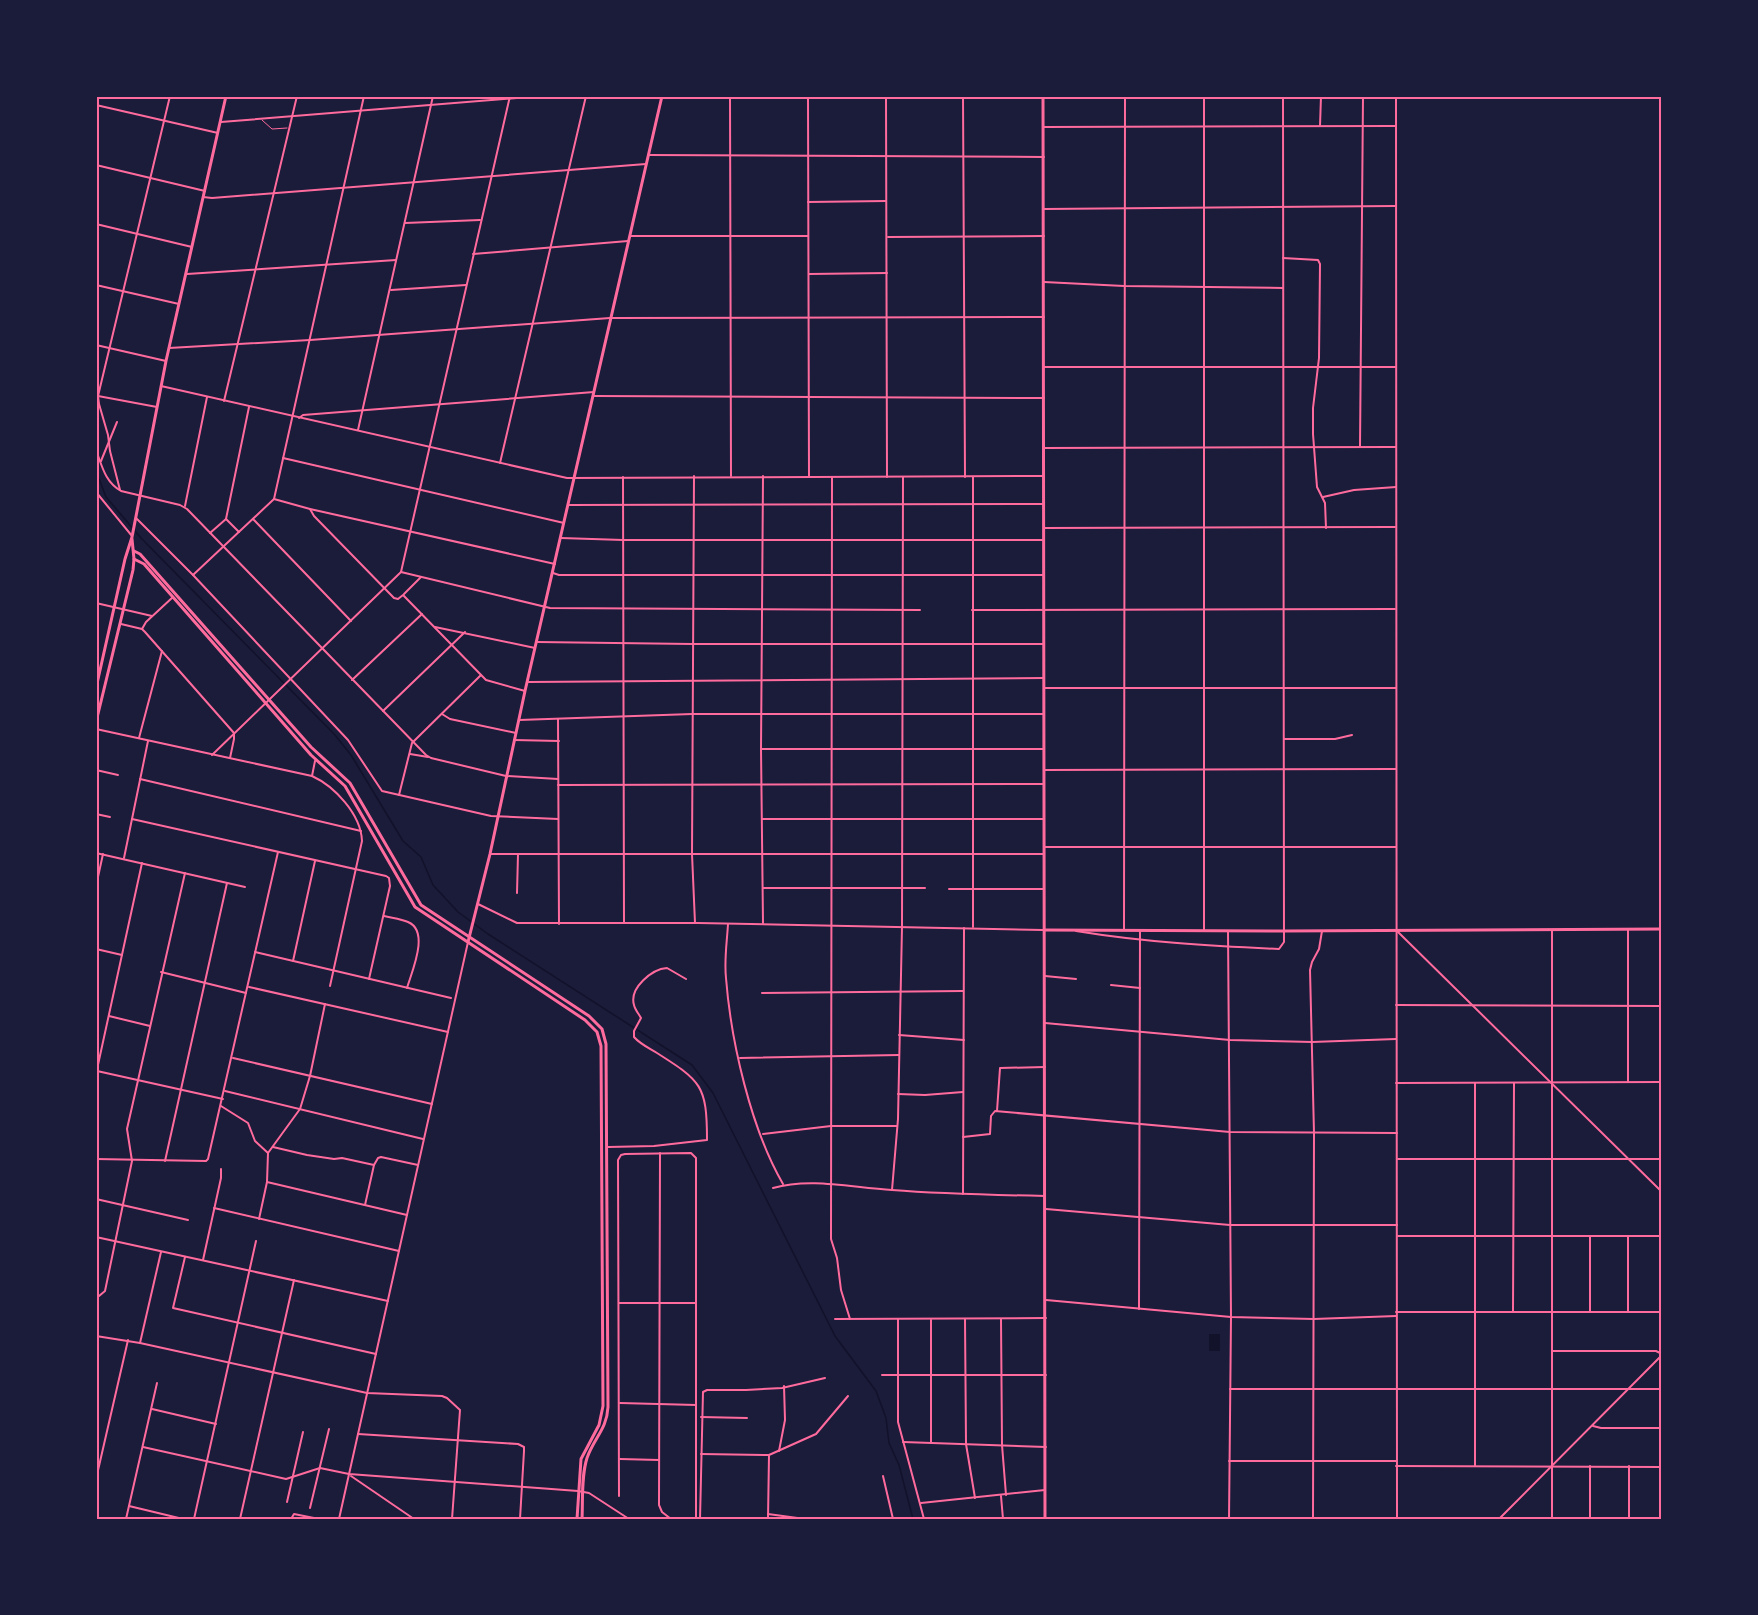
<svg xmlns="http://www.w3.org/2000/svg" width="1758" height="1615" viewBox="0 0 1758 1615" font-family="Commissioner,sans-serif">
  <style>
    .water { fill: #12122b }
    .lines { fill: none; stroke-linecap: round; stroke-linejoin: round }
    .stream { stroke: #12122b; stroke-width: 1.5 }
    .service { stroke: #ff6b9d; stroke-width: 1 }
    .minor { stroke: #ff6b9d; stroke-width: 2 }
    .secondary { stroke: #ff6b9d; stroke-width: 3 }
    .neatline { fill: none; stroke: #ff6b9d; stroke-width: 2 }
  </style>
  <rect width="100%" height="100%" fill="#1b1b3a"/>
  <rect class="water" x="1209" y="1334" width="11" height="17"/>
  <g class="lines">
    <path class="stream" d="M 96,471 L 106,497 L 141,538 L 335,735 L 351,755 L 403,841 L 421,857 L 433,885 L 458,912 L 488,934 L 692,1065 L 713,1093 L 835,1336 L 876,1391 L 886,1418 L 889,1443 L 899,1465 L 913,1519"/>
    <path class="service" d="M 262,120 L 272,129 L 287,128"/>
    <g class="minor">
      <path d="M 730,96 L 731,476"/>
      <path d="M 808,96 L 809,476"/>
      <path d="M 886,96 L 887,477"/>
      <path d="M 963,96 L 965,477"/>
      <path d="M 1204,96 L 1204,930"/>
      <path d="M 1396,96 L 1397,1519"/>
      <path d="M 96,105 L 218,133"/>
      <path d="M 221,122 L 541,96"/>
      <path d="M 1320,126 L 1321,96"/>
      <path d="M 1044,127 L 1396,126"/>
      <path d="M 648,155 L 1044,157"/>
      <path d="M 96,165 L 205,191"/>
      <path d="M 203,197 L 212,198 L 646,164"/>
      <path d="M 808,202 L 886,201"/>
      <path d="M 1044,209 L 1395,206"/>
      <path d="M 405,223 L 480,220"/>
      <path d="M 96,224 L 192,247"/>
      <path d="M 631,236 L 808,236"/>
      <path d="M 888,237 L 1044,236"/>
      <path d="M 473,254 L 628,241"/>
      <path d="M 1283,258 L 1318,260 L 1320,264 L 1319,358 L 1313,408 L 1313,434 L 1317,487 L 1325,503 L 1326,528"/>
      <path d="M 187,274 L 396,260"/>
      <path d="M 809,274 L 887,273"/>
      <path d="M 1044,282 L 1124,286 L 1283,288"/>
      <path d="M 96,285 L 179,304"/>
      <path d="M 391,290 L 466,285"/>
      <path d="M 96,345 L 166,361"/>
      <path d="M 169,348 L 310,340 L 610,318 L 1044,317"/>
      <path d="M 1044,367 L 1395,367"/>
      <path d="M 161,386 L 567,478 L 1044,476"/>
      <path d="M 98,396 L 157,407"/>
      <path d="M 594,396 L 1044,398"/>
      <path d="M 224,401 L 297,96"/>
      <path d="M 299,418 L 303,415 L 594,392"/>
      <path d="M 358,430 L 433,96"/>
      <path d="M 1360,447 L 1363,96"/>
      <path d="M 1044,448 L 1396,447"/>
      <path d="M 96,450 C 102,466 105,482 121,491 L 180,505 L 187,509 L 426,755 L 431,758 L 506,776 L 558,779"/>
      <path d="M 283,458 L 564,523"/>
      <path d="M 101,461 L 117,422"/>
      <path d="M 500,463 L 586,96"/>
      <path d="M 694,476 L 692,854 L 695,923"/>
      <path d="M 763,476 L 761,749 L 763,923"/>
      <path d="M 623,477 L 624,923"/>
      <path d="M 832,477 L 831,1239 L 837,1258 L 841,1290 L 850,1319"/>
      <path d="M 120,490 L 110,451 L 108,435 L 99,404 L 98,396 L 170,96"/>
      <path d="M 96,492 L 132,536"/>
      <path d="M 1323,497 L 1354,490 L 1396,487"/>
      <path d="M 274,499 L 364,96"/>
      <path d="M 274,499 L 310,509 L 555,564"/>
      <path d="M 568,505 L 1044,504"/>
      <path d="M 185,506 L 207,397"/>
      <path d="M 310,509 L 314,516 L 394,598 L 398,599 L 403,595 L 486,680 L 525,691"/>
      <path d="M 136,518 L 193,575 L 348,740 L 382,791 L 491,816 L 558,819"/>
      <path d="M 226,519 L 239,532"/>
      <path d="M 253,519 L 351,621"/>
      <path d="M 1044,528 L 1395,527"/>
      <path d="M 210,533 L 226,519 L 249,407"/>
      <path d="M 561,538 L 623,540 L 1044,540"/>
      <path d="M 401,572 L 550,608 L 920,610"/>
      <path d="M 553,573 L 559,575 L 1044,575"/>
      <path d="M 193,575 L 274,499"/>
      <path d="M 404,594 L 421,577"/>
      <path d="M 96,603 L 152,616"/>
      <path d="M 972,610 L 1395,609"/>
      <path d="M 121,624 L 142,629 L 145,632 L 234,733 L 234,739 L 230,758"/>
      <path d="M 435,627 L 535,648"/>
      <path d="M 142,629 L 146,622 L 173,597"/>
      <path d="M 537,642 L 692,644 L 1044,644"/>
      <path d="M 352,680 L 422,614"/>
      <path d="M 528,682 L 1044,678"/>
      <path d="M 1045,688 L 1396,688"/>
      <path d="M 383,711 L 465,632"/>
      <path d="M 442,714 L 450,719 L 516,733"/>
      <path d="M 558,719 L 559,924"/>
      <path d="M 519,720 L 692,714 L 1044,714"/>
      <path d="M 96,729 L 312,776 C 334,786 361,814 362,841 L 330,986"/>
      <path d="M 139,738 L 162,651"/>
      <path d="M 1284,739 L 1335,739 L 1352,735"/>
      <path d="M 514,740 L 559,741"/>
      <path d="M 762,749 L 1044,749"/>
      <path d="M 410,754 L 428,757"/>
      <path d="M 212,755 L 401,572 L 510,96"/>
      <path d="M 96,770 L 118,775"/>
      <path d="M 1045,770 L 1396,769"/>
      <path d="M 312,776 L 315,761"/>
      <path d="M 140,779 L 361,831"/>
      <path d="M 558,785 L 1044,784"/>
      <path d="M 399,795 L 412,743 L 481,675"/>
      <path d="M 96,814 L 110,817"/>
      <path d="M 132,819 L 386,876 L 389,878 L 390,886 L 369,979"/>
      <path d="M 762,819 L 1044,819"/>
      <path d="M 1045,847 L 1396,847"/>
      <path d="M 96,853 L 245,887"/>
      <path d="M 490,854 L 1044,854"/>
      <path d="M 124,858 L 148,741"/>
      <path d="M 96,886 L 103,854"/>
      <path d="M 763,888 L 925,888"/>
      <path d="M 949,889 L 1044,889"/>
      <path d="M 517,893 L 518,854"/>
      <path d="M 478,904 L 517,923 L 698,923 L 1043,930"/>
      <path d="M 384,916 C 392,918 401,919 408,922 C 430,931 412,971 407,988"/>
      <path d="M 728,924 C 727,942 724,960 726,978 C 731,1042 751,1129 783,1184"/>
      <path d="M 973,927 L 973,477"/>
      <path d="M 1124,930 L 1125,96"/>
      <path d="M 1396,930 L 1662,1192"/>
      <path d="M 1076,931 C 1143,942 1211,946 1279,949 L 1284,942 L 1283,96"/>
      <path d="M 1228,931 L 1231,1317 L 1229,1519"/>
      <path d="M 1552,931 L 1552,1519"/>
      <path d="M 96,949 L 122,955"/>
      <path d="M 255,952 L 451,998"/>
      <path d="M 293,961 L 315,861"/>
      <path d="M 161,972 L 246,993"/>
      <path d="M 1045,976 L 1076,979"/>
      <path d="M 1111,985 L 1140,988"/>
      <path d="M 249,987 L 448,1032"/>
      <path d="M 762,993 L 963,991"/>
      <path d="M 1396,1005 L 1662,1006"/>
      <path d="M 109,1016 L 150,1026"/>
      <path d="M 1045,1023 L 1230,1040 L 1312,1042 L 1396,1039"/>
      <path d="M 899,1035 L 964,1040"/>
      <path d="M 233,1058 L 432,1104"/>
      <path d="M 740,1058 L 899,1055"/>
      <path d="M 97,1071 L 223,1099"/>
      <path d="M 96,1074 L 142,863"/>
      <path d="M 1628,1082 L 1628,929"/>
      <path d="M 1396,1083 L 1662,1082"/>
      <path d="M 1475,1083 L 1475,1466"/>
      <path d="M 225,1091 L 423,1139"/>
      <path d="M 898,1094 L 925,1095 L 963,1092"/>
      <path d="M 221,1106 L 248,1123 L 255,1141 L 268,1153"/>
      <path d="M 997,1111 L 1000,1068 L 1045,1067"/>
      <path d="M 763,1134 L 831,1126 L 897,1126"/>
      <path d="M 963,1137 L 990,1134 L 991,1116 L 995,1111 L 1230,1132 L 1397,1133"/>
      <path d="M 273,1147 L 307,1155 L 334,1159 L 342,1158 L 374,1165 L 378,1158 L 381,1157 L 418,1165"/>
      <path d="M 608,1147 L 654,1146 L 707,1140 C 707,1085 701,1081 657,1053 C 649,1048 640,1044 634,1037 L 634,1031 L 641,1018 C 639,1014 635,1010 634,1005 C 629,988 652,969 667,968 L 686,979"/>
      <path d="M 660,1153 L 659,1505 L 662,1512 L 671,1519"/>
      <path d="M 96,1159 L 206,1161 L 208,1159 L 278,852"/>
      <path d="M 1398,1159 L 1662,1159"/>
      <path d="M 165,1161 L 227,883"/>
      <path d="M 267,1182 L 407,1215"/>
      <path d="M 773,1188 C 811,1177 853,1188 892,1190 C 943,1194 994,1195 1045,1196"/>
      <path d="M 892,1190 L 898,1119 L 902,927 L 903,477"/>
      <path d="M 963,1194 L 964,928"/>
      <path d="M 96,1199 L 188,1220"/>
      <path d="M 365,1205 L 374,1165"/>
      <path d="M 214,1208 L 399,1251"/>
      <path d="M 1046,1209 L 1230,1225 L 1397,1225"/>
      <path d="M 259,1219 L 267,1182 L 268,1153 L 300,1109 L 310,1076 L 325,1004"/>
      <path d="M 1398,1236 L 1662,1236"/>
      <path d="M 96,1237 L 388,1301"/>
      <path d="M 185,1257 L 173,1308 L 376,1354"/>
      <path d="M 203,1260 L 221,1178 L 221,1169"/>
      <path d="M 96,1295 L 99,1296 L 105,1291 L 132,1161 L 127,1129 L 185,873"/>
      <path d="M 1046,1300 L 1231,1317 L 1314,1319 L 1396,1316"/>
      <path d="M 619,1303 L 696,1303"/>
      <path d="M 1139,1309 L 1140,931"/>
      <path d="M 1513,1311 L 1514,1083"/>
      <path d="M 1590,1311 L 1590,1236"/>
      <path d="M 1396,1312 L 1662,1312"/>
      <path d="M 1628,1312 L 1628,1237"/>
      <path d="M 835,1319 L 1046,1318"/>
      <path d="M 898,1319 L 898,1422 L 924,1519"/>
      <path d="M 965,1319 L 966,1444 L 975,1498"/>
      <path d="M 1001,1319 L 1002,1445 L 1006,1495"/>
      <path d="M 931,1320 L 931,1443"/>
      <path d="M 96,1336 L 140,1343 L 367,1393 L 442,1396 L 447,1398 L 460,1410 L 452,1519"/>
      <path d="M 140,1343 L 161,1252"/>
      <path d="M 1552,1351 L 1656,1351 L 1662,1354"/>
      <path d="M 882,1375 L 1046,1375"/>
      <path d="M 1230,1389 L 1662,1389"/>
      <path d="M 620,1403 L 696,1405"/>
      <path d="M 152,1409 L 216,1424"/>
      <path d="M 701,1417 L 747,1418"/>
      <path d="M 1593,1426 L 1601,1428 L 1662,1428"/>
      <path d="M 358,1434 L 518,1444 L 524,1447 L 524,1451 L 520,1519"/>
      <path d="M 903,1442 L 1046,1447"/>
      <path d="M 143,1447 L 286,1479 L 320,1468 L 349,1474 L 578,1491 L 589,1493 L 629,1519"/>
      <path d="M 779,1451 L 785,1420 L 784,1386"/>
      <path d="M 701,1454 L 769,1455 L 768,1519"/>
      <path d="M 769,1455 L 816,1434 L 848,1396"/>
      <path d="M 620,1459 L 659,1460"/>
      <path d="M 1229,1461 L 1396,1461"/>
      <path d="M 1396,1466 L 1662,1467"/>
      <path d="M 1590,1466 L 1590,1519"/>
      <path d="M 1629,1466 L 1629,1519"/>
      <path d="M 351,1476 L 414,1519"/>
      <path d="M 883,1476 L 893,1519"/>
      <path d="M 96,1479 L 128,1340"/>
      <path d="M 619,1496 L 618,1160 L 621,1155 L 625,1154 L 691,1153 L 696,1158 L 696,1519"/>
      <path d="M 1001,1496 L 1003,1519"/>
      <path d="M 287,1502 L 303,1432"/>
      <path d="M 921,1503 L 1045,1490"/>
      <path d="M 129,1506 L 183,1519"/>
      <path d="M 310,1508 L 329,1429"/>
      <path d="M 768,1514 L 805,1519"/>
      <path d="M 126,1519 L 157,1383"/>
      <path d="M 194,1519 L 256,1241"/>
      <path d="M 240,1519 L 294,1280"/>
      <path d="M 291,1519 L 294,1514 L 319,1519"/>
      <path d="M 339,1519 L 468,942"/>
      <path d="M 700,1519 L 703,1392 L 707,1390 L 746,1390 L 782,1388 L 825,1378"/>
      <path d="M 1313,1519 L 1314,1133 L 1310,970 L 1312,962 L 1319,949 L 1322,931"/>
      <path d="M 1499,1519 L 1662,1355"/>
    </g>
    <g class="secondary">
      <path d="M 1043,96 L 1045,1519"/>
      <path d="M 134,551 L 140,554 L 311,747 L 350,783 L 421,905 L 589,1016 L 602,1029 L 606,1044 L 608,1407 C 607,1429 594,1438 587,1458 C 581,1477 583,1500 582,1519"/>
      <path d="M 134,559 L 144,564 L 311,755 L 345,786 L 415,907 L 585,1020 L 597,1032 L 601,1046 L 603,1406 L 599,1425 L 581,1459 L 577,1519"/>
      <path d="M 96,688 L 125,559 L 132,537 L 166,361 L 226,96"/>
      <path d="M 96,722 L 133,570 L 134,559 L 132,539"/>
      <path d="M 1044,930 L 1284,931 L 1662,929"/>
      <path d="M 468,942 L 490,854 L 525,691 L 662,96"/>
    </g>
  </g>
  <rect width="1758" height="1615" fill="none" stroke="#1b1b3a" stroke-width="195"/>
  <rect x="98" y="98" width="1562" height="1420" class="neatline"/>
</svg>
